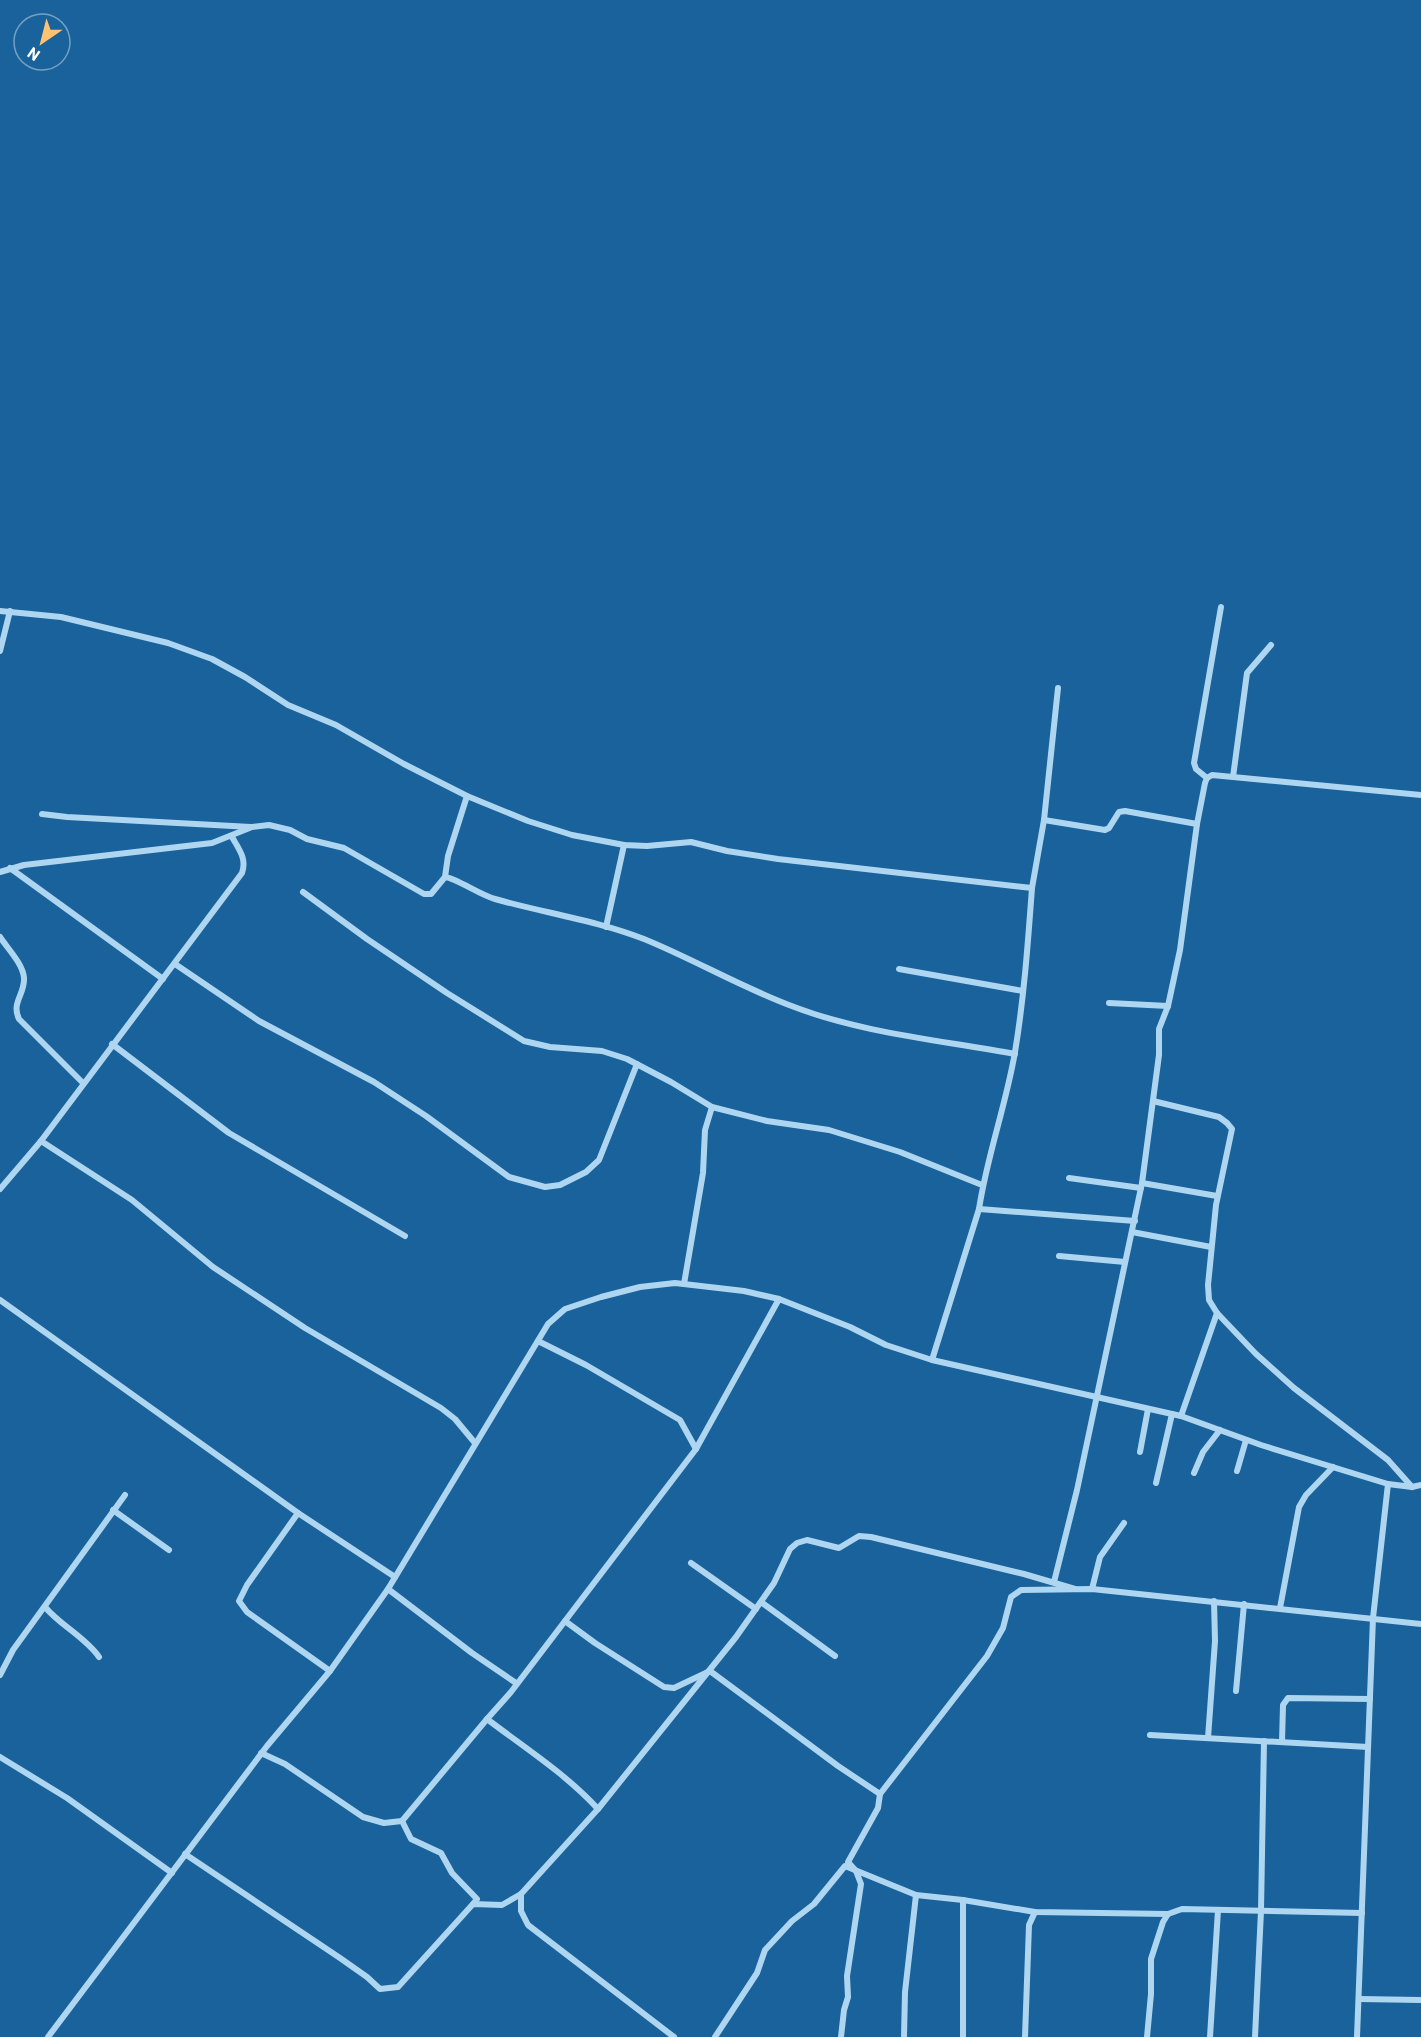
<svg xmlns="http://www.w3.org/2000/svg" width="1421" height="2037" viewBox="0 0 1421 2037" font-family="Barlow,sans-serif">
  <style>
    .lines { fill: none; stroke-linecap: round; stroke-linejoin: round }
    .minor { stroke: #afd6f1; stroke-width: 6 }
  </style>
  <rect width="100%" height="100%" fill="#19629b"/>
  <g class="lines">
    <g class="minor">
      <path d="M 0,611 L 61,617 L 168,643 L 212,659 L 245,677 L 288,705 L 336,725 L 404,764 L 467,796 L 528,821 L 572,835 L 624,845 L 647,846 L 691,842 L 727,851 L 778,859 L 1032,888 L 1044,820 L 1105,830 L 1109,828 L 1119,812 L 1125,811 L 1197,824 L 1205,783 L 1207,778 L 1212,775 L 1421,795"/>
      <path d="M 0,651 L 10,611"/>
      <path d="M 1233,777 L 1247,673 L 1271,645"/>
      <path d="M 1207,778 L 1196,769 L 1194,763 L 1221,607"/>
      <path d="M 42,814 L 67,817 L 251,827"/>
      <path d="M 1044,820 L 1058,688"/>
      <path d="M 1197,824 L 1180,950 L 1168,1006 L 1159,1029 L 1159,1055 L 1142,1183 L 1217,1196"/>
      <path d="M 10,868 L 163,979"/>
      <path d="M 0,872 L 24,865 L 212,843 L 252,827 L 269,825 L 290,830 L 307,839 L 344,848 L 424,894 L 431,894 L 445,877 C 456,878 480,895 495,899 C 544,913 595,920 644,939 C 693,959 739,986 789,1005 C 860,1033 939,1040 1015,1054"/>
      <path d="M 445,877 L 448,856 L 467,796"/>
      <path d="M 303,892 L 367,939 L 447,993 L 524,1041 L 550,1047 L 602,1051 L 627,1059 L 671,1082 L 712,1107 L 767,1121 L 829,1130 L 900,1152 L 982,1185"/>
      <path d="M 606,927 L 624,845"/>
      <path d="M 0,937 C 8,949 23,964 24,978 C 25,994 11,1003 19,1019 L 83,1083"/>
      <path d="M 175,964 L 259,1021 L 374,1082 L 426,1116 L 509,1177 L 545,1187 L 560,1185 L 586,1172 L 599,1160 L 637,1064"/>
      <path d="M 899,969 L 1023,991"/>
      <path d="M 1109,1003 L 1168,1006"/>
      <path d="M 112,1044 L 229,1133 L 405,1236"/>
      <path d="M 1153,1101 L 1219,1117 L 1227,1123 L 1232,1129 L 1216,1205 L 1208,1285 L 1209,1300 L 1217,1313 L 1256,1354 L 1294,1388 L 1388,1460 L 1412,1487"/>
      <path d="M 41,1141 L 132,1200 L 213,1267 L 305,1328 L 441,1408 L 455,1419 L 475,1443"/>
      <path d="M 1069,1178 L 1141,1188"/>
      <path d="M 0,1189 L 41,1141 L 242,873 C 247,859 239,849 232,837"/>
      <path d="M 979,1209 L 1135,1221"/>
      <path d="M 1132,1232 L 1211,1247"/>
      <path d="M 1059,1256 L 1125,1262"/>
      <path d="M 684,1284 L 703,1173 L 705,1130 L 712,1107"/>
      <path d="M 0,1300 L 298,1513"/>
      <path d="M 538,1341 L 586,1365 L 680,1420 L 696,1449"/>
      <path d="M 932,1360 L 979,1209 C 987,1156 1006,1105 1015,1052 C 1024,998 1028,942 1032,888"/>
      <path d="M 1181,1416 L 1217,1313"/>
      <path d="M 1140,1452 L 1148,1409"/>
      <path d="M 1237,1471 L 1246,1440"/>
      <path d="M 1194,1473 L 1203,1452 L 1220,1430"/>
      <path d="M 1156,1483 L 1172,1414"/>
      <path d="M 113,1510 L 169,1550"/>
      <path d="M 691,1563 L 756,1609"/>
      <path d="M 1054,1582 L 1077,1490 L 1142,1183"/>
      <path d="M 388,1589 L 472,1653 L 516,1683"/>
      <path d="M 1092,1589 L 1100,1557 L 1124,1523"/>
      <path d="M 761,1602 L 835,1656"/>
      <path d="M 45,1607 C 61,1626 85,1637 99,1657"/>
      <path d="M 1280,1608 L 1299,1507 L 1306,1495 L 1333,1467"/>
      <path d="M 565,1621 L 696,1449 L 779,1299"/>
      <path d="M 330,1671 L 247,1612 L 239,1601 L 247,1585 L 298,1513 L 395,1577"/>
      <path d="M 0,1675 L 13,1650 L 125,1495"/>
      <path d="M 1236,1691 L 1244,1604"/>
      <path d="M 1150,1735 L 1368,1747"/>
      <path d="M 1208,1738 L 1215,1641 L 1214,1601"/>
      <path d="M 1282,1742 L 1283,1705 L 1288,1698 L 1370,1699"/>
      <path d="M 261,1753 L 285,1764 L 363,1817 L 384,1823 L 402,1821 L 411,1839 L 441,1853 L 452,1873 L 477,1899 L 473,1904"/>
      <path d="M 0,1757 L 67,1798 L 172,1873"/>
      <path d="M 598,1809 C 566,1774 525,1748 487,1719 L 511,1692 L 565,1621 L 595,1643 L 664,1687 L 674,1688 L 710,1671 L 838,1766 L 880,1794"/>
      <path d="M 402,1821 L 487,1719"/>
      <path d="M 185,1854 L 340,1958 L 367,1977 L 380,1989 L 398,1987 L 473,1904 L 502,1905 L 521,1894 L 598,1809 L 736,1637 L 774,1583 L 790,1549 L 797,1543 L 807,1540 L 839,1548 L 859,1536 L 871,1537 L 1024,1574 L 1075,1589"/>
      <path d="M 521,1894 L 521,1911 L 528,1925 L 674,2037"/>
      <path d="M 1359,1999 L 1421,2000"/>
      <path d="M 48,2037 L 267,1746 L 330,1671 L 388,1589 L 548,1324 L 565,1309 L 601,1297 L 640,1287 L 675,1283 L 744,1291 L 779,1299 L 850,1327 L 886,1345 L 932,1360 L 1181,1416 L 1261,1445 L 1388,1484 L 1412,1487 L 1421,1485"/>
      <path d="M 715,2037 L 757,1973 L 765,1950 L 792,1921 L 814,1904 L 845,1866 L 916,1895 L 963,1900 L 1035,1912 L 1168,1914"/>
      <path d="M 841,2037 L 844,2010 L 848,1997 L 847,1976 L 861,1884 L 856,1871 L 848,1862 L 878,1808 L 880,1794 L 987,1656 L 1003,1628 L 1011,1597 L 1021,1590 L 1092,1589 L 1421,1624"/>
      <path d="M 904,2037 L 905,1992 L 916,1895"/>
      <path d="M 963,2037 L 963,1900"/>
      <path d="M 1025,2037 L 1029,1925 L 1035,1912"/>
      <path d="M 1147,2037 L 1151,1994 L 1151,1959 L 1163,1922 L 1168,1914 L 1182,1909 L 1362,1913"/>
      <path d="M 1210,2037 L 1218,1910"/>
      <path d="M 1255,2037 L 1261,1911 L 1264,1741"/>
      <path d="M 1357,2037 L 1373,1618 L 1388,1484"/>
    </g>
  </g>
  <g transform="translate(42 42) rotate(215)"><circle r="28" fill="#19629b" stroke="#75a1c3" stroke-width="1.5"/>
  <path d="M0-4.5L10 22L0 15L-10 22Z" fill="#ffc370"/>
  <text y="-9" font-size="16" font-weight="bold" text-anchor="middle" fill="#ffffff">N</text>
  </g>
</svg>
